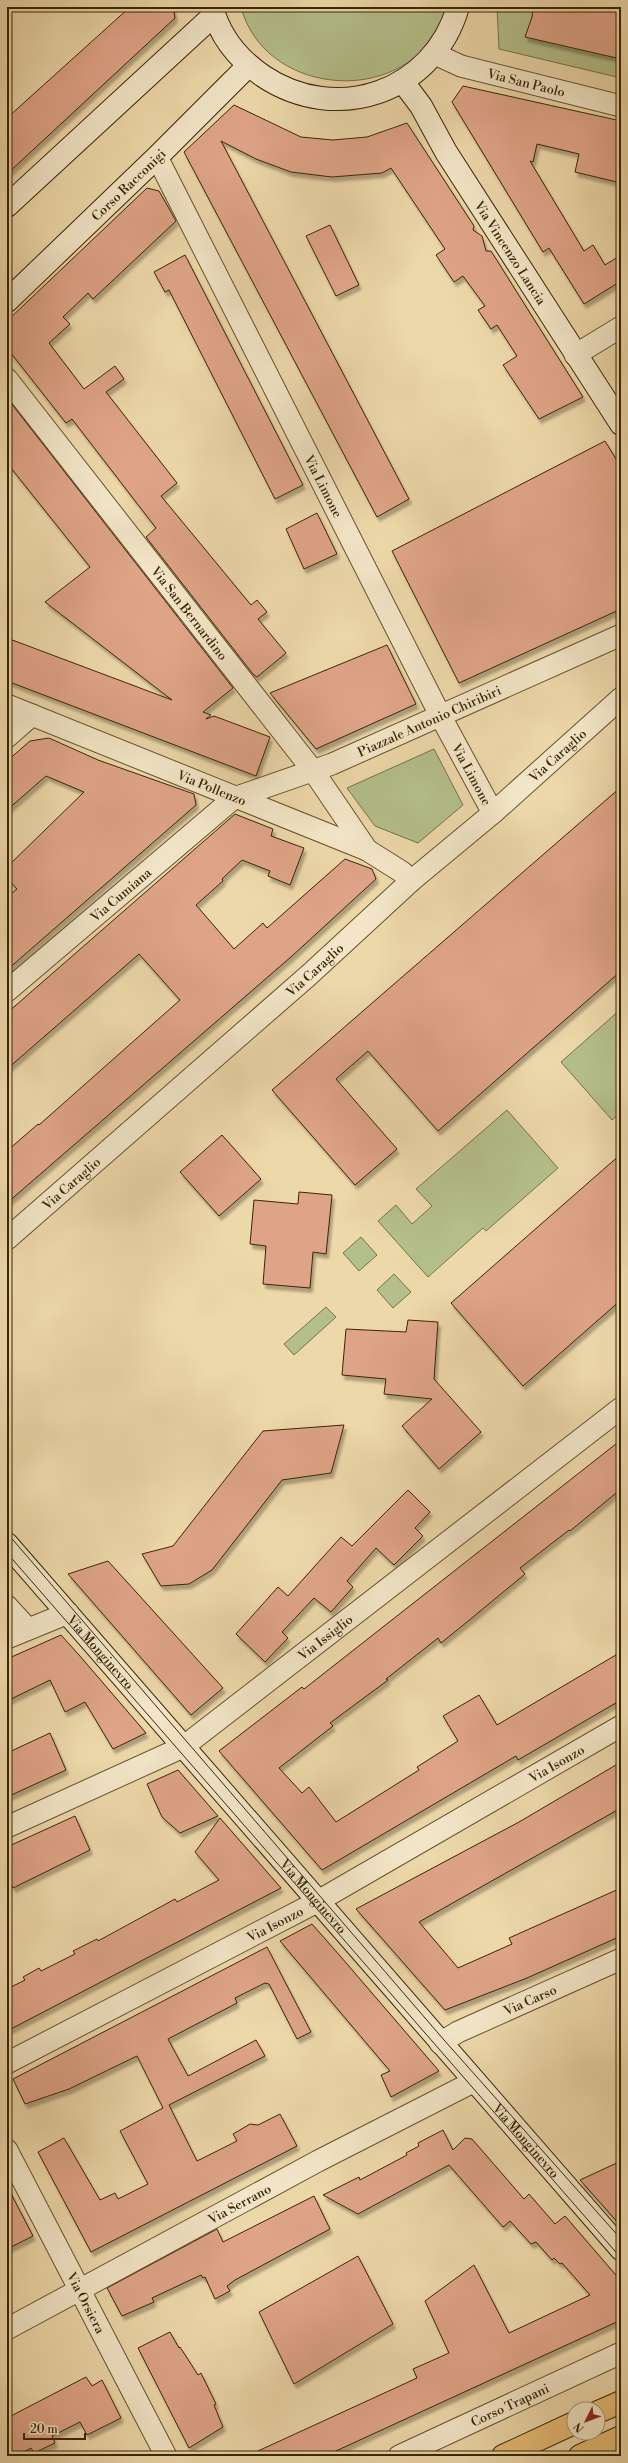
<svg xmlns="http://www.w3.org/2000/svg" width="628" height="2463" viewBox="0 0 628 2463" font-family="'Libre Bodoni',serif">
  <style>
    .green { fill: #b4bf8b; stroke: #767248 }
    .building { fill: #dfa488; stroke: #392504; filter: url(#shadow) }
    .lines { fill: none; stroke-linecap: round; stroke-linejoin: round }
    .street-casing { stroke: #66522e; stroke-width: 23 }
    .secondary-casing { stroke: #392504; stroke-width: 24 }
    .primary-casing { stroke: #392504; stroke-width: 24 }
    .street { stroke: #f3e6c8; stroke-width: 21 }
    .secondary { stroke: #f3e6c8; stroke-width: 22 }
    .primary { stroke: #e6bc75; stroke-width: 22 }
    .tram { stroke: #392504; stroke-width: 1 }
    .labels { text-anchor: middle; stroke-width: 3.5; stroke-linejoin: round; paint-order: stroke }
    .street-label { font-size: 13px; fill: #392504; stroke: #f3e6c8 }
  </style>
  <defs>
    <filter id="shadow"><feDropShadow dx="2.5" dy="4.5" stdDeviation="1" flood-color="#0004"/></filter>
  </defs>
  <rect width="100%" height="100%" fill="#edd8aa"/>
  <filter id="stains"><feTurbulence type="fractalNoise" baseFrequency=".005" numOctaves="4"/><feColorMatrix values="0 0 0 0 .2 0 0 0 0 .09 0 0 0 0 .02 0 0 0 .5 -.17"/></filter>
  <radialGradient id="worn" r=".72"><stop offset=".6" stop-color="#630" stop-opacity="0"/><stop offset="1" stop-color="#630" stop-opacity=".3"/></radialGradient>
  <g class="green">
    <path d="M 241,7 L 449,7 C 446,17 440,25 435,34 C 390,107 263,92 241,7 Z"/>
    <path d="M 497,7 L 621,7 L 621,78 L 499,49 Z"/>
    <path d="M 434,749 L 463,805 L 418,843 L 375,826 L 347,788 Z"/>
    <path d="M 621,1009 L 621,1112 L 612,1120 L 561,1062 Z"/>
    <path d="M 507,1110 L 558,1168 L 486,1231 L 483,1228 L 428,1277 L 378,1221 L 396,1205 L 412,1224 L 432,1206 L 416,1189 Z"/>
    <path d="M 361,1237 L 377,1255 L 359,1271 L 343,1253 Z"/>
    <path d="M 394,1274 L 411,1292 L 393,1308 L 377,1290 Z"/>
    <path d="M 326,1307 L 336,1317 L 294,1355 L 284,1344 Z"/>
  </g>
  <g class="building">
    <path d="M 130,7 L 173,7 L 175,18 L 7,174 L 7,118 Z"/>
    <path d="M 533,7 L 621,7 L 621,59 L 525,37 L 532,17 Z"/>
    <path d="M 463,86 L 621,121 L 621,183 L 575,172 L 579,154 L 537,144 L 533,162 L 530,161 L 584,251 L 593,245 L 605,265 L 621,255 L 621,281 L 584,304 L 549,248 L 543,252 L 452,102 Z"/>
    <path d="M 234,105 L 301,137 L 333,140 L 367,137 L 407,123 L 474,226 L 473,230 L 482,236 L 486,251 L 491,251 L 583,397 L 539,419 L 503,365 L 517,356 L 497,325 L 491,329 L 478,310 L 485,306 L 463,276 L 454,282 L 436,255 L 445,249 L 391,168 L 382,173 L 332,177 L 291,172 L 256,159 L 221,141 L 409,499 L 377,517 L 184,152 Z"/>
    <path d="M 147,188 L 159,191 L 176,221 L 93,299 L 88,293 L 63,317 L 70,324 L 49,343 L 84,389 L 115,366 L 124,379 L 106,392 L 177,483 L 161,496 L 251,605 L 257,600 L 267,612 L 258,619 L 286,653 L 257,677 L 253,674 L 146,537 L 156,528 L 72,419 L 66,423 L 7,348 L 7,321 Z"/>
    <path d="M 330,225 L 359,285 L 336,296 L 306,236 Z"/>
    <path d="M 185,255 L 303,485 L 275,499 L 169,290 L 165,292 L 154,272 Z"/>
    <path d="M 7,398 L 233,688 L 203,712 L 211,715 L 206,719 L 214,716 L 270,737 L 256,776 L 7,681 L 7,638 L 172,700 L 45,602 L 90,567 L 7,463 Z"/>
    <path d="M 605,441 L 621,467 L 621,609 L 459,683 L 392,551 Z"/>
    <path d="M 317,513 L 337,554 L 304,569 L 286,529 Z"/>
    <path d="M 387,645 L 416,704 L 316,749 L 270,693 Z"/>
    <path d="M 49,738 L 98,760 L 194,794 L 196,805 L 7,970 L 7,897 L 17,889 L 7,878 L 7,867 L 84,792 L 46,776 L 7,810 L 7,761 L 30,741 Z"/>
    <path d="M 621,787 L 621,971 L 438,1131 L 368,1051 L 336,1079 L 397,1149 L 355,1185 L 272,1090 Z"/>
    <path d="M 235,814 L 273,829 L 271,836 L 304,848 L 290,885 L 268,876 L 270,871 L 242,860 L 222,879 L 223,881 L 196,905 L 234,949 L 263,923 L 267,928 L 345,859 L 372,869 L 376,879 L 292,956 L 7,1203 L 7,1151 L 38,1124 L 39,1125 L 180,1000 L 139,954 L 7,1069 L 7,1013 Z"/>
    <path d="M 222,1135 L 261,1179 L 219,1216 L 180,1172 Z"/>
    <path d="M 621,1154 L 621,1300 L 523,1386 L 451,1303 Z"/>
    <path d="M 299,1192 L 332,1195 L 326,1254 L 313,1252 L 310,1288 L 263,1284 L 266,1246 L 250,1244 L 254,1200 L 298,1204 Z"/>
    <path d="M 408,1320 L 438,1322 L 434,1379 L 481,1432 L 439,1469 L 402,1426 L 432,1399 L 384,1394 L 386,1379 L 342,1375 L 346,1329 L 406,1332 Z"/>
    <path d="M 344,1425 L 331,1473 L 282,1480 L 212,1570 L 189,1584 L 161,1586 L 142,1554 L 173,1546 L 263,1431 Z"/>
    <path d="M 621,1440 L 621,1489 L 570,1531 L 569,1530 L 520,1568 L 525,1574 L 467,1622 L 441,1643 L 438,1638 L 386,1679 L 388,1680 L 330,1723 L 333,1726 L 279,1768 L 302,1793 L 309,1787 L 336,1822 L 419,1770 L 417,1767 L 458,1741 L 443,1716 L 479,1695 L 497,1725 L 621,1652 L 621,1700 L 518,1760 L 516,1756 L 322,1870 L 219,1751 L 302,1687 L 304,1689 Z"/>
    <path d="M 408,1490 L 430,1512 L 415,1528 L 423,1536 L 394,1565 L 376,1548 L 347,1581 L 353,1587 L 331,1612 L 314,1598 L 282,1632 L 288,1638 L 265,1662 L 236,1634 L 278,1587 L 288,1596 L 341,1537 L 352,1546 Z"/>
    <path d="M 108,1561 L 223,1688 L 191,1715 L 68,1574 Z"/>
    <path d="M 61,1635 L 79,1655 L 146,1733 L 113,1749 L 85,1702 L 65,1712 L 50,1680 L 7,1701 L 7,1659 Z"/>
    <path d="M 50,1733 L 66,1770 L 7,1797 L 7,1753 Z"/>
    <path d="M 621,1762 L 621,1808 L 419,1922 L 458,1968 L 512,1944 L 509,1938 L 621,1888 L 621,1936 L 527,1978 L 445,2010 L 356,1909 L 519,1822 Z"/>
    <path d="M 178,1770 L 218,1816 L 180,1833 L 162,1817 L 147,1784 Z"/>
    <path d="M 75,1816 L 90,1850 L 13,1888 L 7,1874 L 7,1847 Z"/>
    <path d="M 220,1818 L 281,1888 L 7,2031 L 7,1989 L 25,1980 L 23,1977 L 39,1968 L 41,1971 L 75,1954 L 73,1951 L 97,1939 L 98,1941 L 175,1899 L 177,1902 L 219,1880 L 195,1852 Z"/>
    <path d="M 312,1924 L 341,1957 L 439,2071 L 391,2097 L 381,2075 L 390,2071 L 280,1941 Z"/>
    <path d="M 267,1947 L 311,2032 L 297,2039 L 269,1984 L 265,1983 L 235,1998 L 237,2003 L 168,2039 L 188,2076 L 256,2040 L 265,2056 L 169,2105 L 197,2161 L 237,2141 L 233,2134 L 250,2124 L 258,2125 L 280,2114 L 297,2146 L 91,2252 L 38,2152 L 64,2138 L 100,2200 L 115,2193 L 118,2199 L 148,2184 L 120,2131 L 163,2108 L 137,2056 L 69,2089 L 25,2104 L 13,2079 Z"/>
    <path d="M 443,2130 L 453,2150 L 465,2138 L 472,2139 L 524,2199 L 529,2194 L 555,2224 L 565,2216 L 621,2281 L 621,2320 L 325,2456 L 247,2456 L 417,2378 L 413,2369 L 449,2353 L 425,2301 L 474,2265 L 509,2333 L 590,2295 L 562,2263 L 560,2264 L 554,2258 L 552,2260 L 536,2242 L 531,2244 L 510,2221 L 503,2227 L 449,2165 L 358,2214 L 323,2195 L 359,2177 L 360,2180 L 407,2155 L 406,2153 L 419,2146 L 418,2143 Z"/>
    <path d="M 621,2161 L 621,2226 L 580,2180 Z"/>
    <path d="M 7,2186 L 33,2236 L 7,2249 Z"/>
    <path d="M 314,2196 L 330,2229 L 235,2280 L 227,2286 L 230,2291 L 215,2299 L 205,2277 L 203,2278 L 201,2275 L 152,2298 L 154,2302 L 122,2316 L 107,2288 L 217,2229 L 223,2242 Z"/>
    <path d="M 358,2256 L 393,2324 L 294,2384 L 259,2312 Z"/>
    <path d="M 170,2332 L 179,2348 L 180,2347 L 198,2375 L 201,2373 L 216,2404 L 214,2405 L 223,2427 L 189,2448 L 138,2348 Z"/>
    <path d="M 86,2377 L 92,2386 L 102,2380 L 121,2418 L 87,2435 L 80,2422 L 52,2436 L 55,2443 L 34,2453 L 31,2448 L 16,2456 L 7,2456 L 7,2418 Z"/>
  </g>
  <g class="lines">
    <defs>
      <g id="street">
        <path id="s1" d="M 435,54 L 461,66 L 621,106"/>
        <path id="s2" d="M 157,157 L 441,717 L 493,813"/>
        <path d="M 575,355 L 621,327"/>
        <path id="s3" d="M 7,379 L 314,772 L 367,850"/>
        <path id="s4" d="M 7,705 L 367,850 L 402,872 L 411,881"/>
        <path d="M 7,737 L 32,715"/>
        <path id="s5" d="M 7,991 L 234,798 L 332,764 L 621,635"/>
        <path id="s6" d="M 7,1239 L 309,975 L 411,881 L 493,813 L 621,698"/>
        <path d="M 7,1606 L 28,1629"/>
        <path d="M 7,1638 L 68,1613"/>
        <path id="s7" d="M 7,1827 L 183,1747 L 621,1408"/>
        <path id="s8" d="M 440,2043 L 458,2032 L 621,1959"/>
        <path id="s9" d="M 7,2063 L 313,1904 L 621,1726"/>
        <path id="s10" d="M 7,2150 L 166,2456"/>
        <path id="s11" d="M 7,2329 L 318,2161 L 473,2082"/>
        <path id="s12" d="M 399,2456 L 621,2353"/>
      </g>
      <g id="secondary">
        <path d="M 212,7 C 220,37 238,59 263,76 C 336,125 433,93 458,7"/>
        <path id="s13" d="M 403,82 L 421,106 L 446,152 L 621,424"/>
        <path d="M 7,206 L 214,15"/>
        <path id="s14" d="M 7,301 L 157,157 L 248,66"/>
        <path id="s15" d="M 7,1544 L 621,2249"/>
      </g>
      <g id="primary">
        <path d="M 598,2412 L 621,2402"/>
        <path d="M 503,2456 L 574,2423"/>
        <path d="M 580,2456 L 621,2437"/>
      </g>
    </defs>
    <use href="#street" class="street-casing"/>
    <use href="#secondary" class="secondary-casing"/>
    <use href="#primary" class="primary-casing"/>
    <use href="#street" class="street"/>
    <use href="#secondary" class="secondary"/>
    <use href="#primary" class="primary"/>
    <g class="tram">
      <path d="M 7,1533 L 444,2040 L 621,2239"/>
      <path d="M 7,1553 L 621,2258"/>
    </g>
  </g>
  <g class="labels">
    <g class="street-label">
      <text dy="5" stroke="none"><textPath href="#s1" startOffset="96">Via San Paolo</textPath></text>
      <text dy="5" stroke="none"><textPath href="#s14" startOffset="168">Corso Racconigi</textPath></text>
      <text dy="5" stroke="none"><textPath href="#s13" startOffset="202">Via Vincenzo Lancia</textPath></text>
      <text dy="5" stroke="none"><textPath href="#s2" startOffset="369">Via Limone</textPath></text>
      <text dy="5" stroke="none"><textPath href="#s3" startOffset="297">Via San Bernardino</textPath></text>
      <text dy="5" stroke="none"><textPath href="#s5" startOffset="508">Piazzale Antonio Chiribiri</textPath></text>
      <text dy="5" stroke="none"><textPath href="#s6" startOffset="733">Via Caraglio</textPath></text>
      <text dy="5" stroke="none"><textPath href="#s2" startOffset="693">Via Limone</textPath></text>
      <text dy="5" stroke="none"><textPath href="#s4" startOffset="221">Via Pollenzo</textPath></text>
      <text dy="5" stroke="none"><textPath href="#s5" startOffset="149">Via Cumiana</textPath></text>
      <text dy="5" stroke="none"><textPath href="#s6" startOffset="409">Via Caraglio</textPath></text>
      <text dy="5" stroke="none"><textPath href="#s6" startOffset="85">Via Caraglio</textPath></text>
      <text dy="5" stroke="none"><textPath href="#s7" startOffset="373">Via Issiglio</textPath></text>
      <text dy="5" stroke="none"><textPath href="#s15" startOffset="143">Via Monginevro</textPath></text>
      <text dy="5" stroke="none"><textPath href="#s9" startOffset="626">Via Isonzo</textPath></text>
      <text dy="5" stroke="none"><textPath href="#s15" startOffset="467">Via Monginevro</textPath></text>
      <text dy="5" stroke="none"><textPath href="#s9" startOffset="302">Via Isonzo</textPath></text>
      <text dy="5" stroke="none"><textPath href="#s8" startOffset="100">Via Carso</textPath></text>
      <text dy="5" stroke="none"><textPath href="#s15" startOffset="791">Via Monginevro</textPath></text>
      <text dy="5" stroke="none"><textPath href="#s11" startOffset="264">Via Serrano</textPath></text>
      <text dy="5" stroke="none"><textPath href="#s10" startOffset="172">Via Orsiera</textPath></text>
      <text dy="5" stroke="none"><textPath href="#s12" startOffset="122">Corso Trapani</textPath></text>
    </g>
  </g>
  <rect width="628" height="2463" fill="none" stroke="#edd8aa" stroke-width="24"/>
  <rect x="8" y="8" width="612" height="2447" fill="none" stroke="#392504" stroke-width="2"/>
  <rect x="12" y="12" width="604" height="2439" fill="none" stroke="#392504"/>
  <g transform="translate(586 2421) rotate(228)"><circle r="19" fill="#f3e6c8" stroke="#a9997a"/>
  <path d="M0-3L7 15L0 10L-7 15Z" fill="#8f2418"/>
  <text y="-6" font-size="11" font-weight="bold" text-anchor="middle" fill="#392504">N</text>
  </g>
  <path d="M24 2433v6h61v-6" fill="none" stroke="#392504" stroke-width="2"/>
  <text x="30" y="2433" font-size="12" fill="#392504" stroke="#f3e6c8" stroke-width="3" paint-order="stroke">20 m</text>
  <rect width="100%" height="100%" filter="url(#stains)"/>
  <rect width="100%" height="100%" fill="url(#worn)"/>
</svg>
